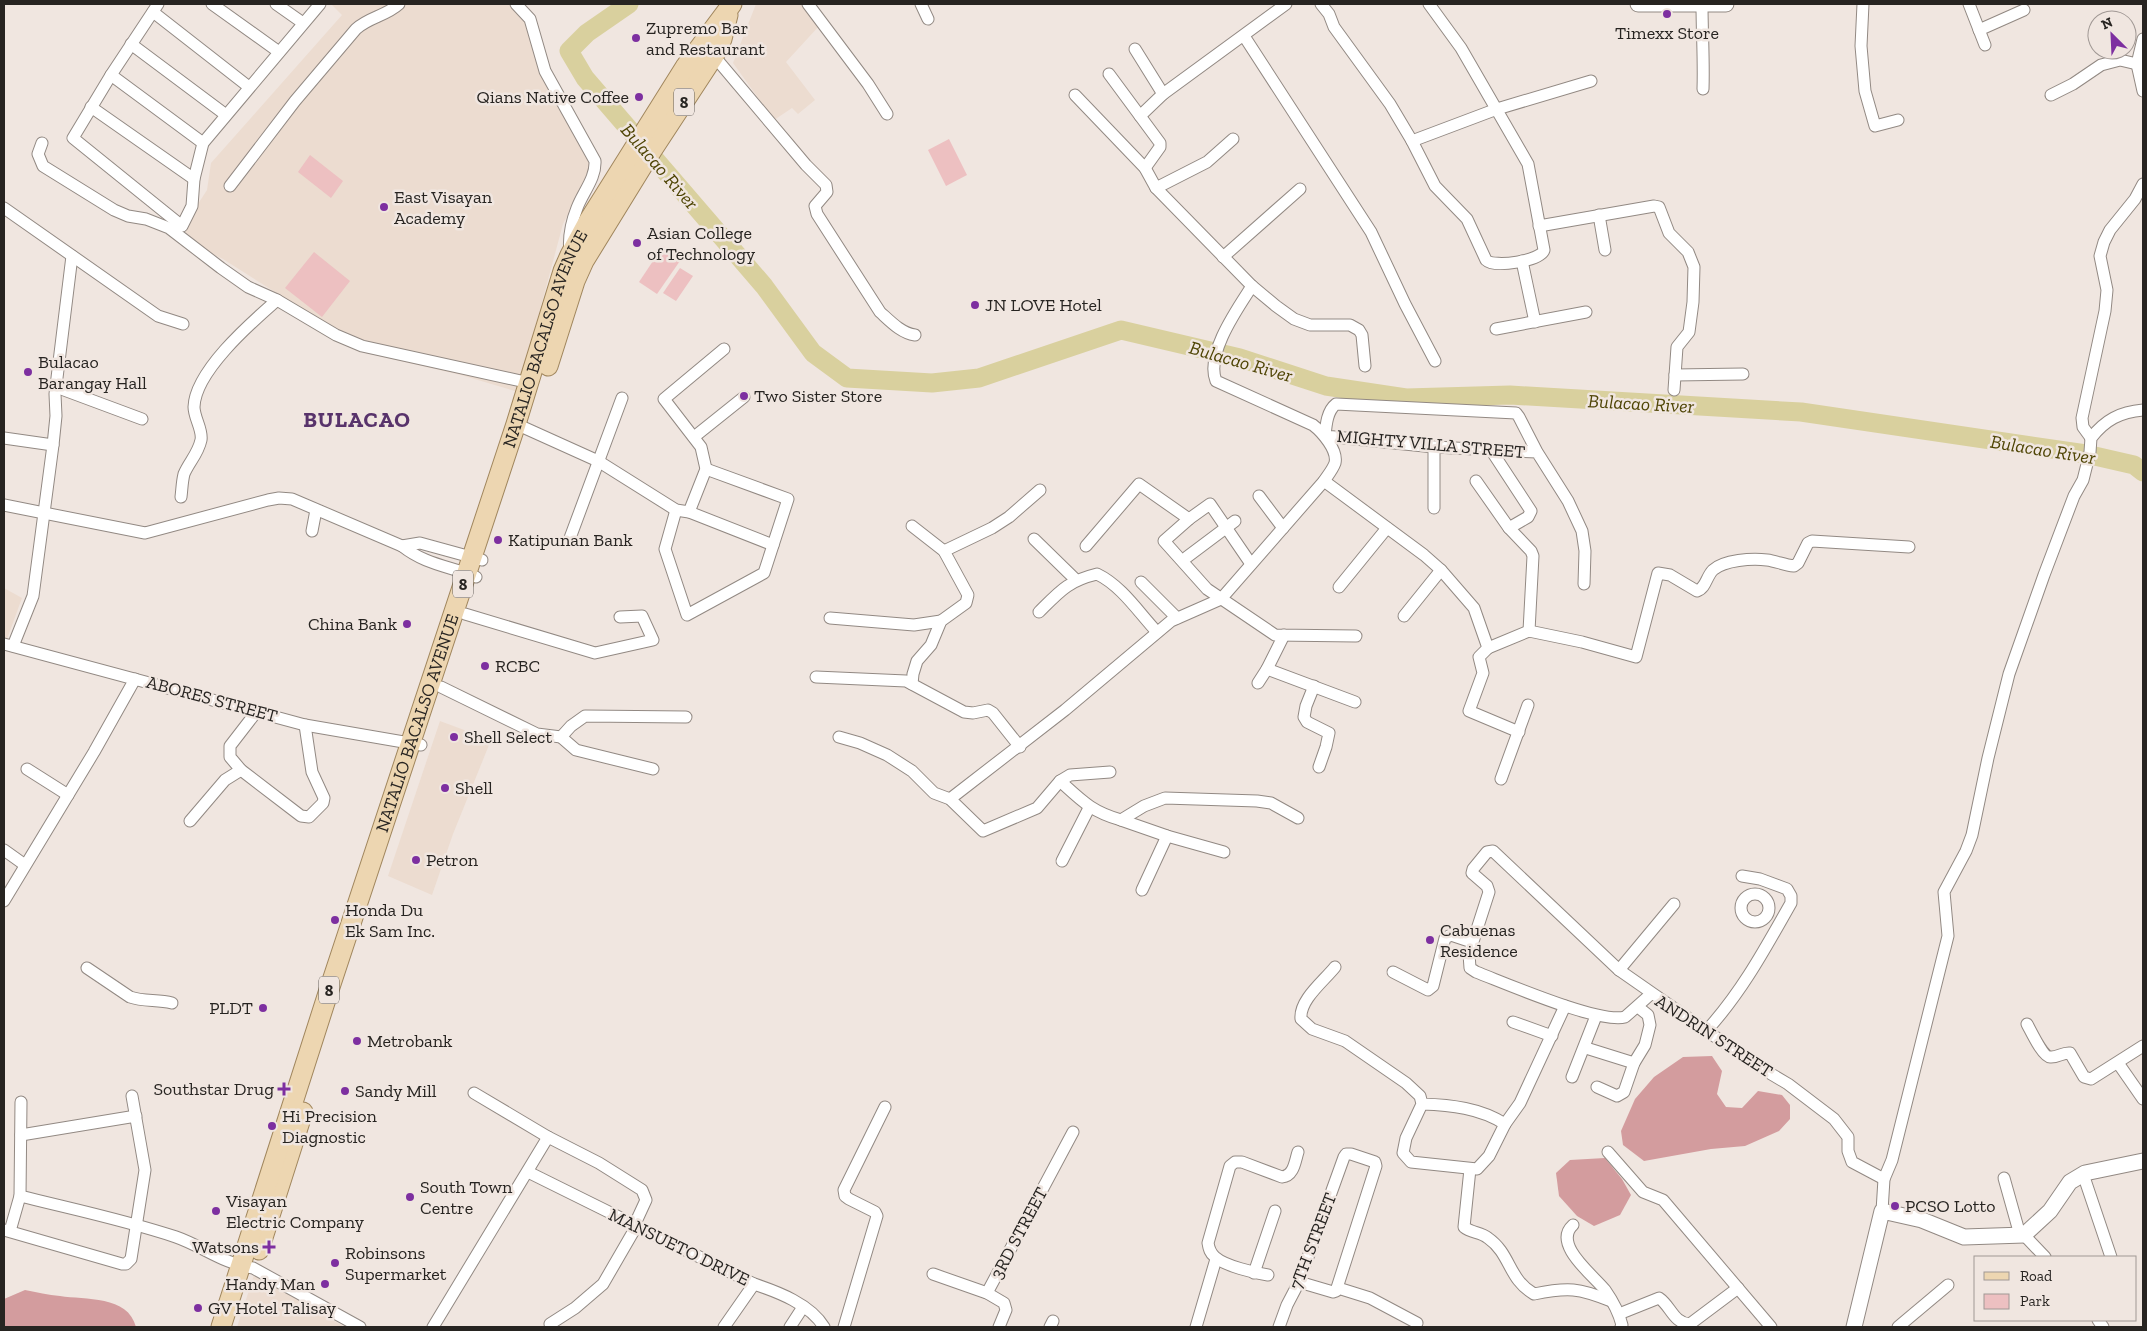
<svg xmlns="http://www.w3.org/2000/svg" width="2147" height="1331" viewBox="0 0 2147 1331" font-family="'Zilla Slab',serif">
  <style>
    .built { fill: #ecdcd0 }
    .green { fill: #edc0c1 }
    .forest { fill: #d39c9e }
    .lines { fill: none; stroke-linecap: round; stroke-linejoin: round }
    .river { stroke: #d9d09e; stroke-width: 19 }
    .minor-casing { stroke: #928983; stroke-width: 13 }
    .tertiary-casing { stroke: #928983; stroke-width: 17 }
    .primary-casing { stroke: #a0865d; stroke-width: 21 }
    .minor { stroke: #fff; stroke-width: 11 }
    .tertiary { stroke: #fff; stroke-width: 15 }
    .primary { stroke: #edd6b1; stroke-width: 19 }
    .poi-dot { fill: #7d2fa0; stroke: #f0e6e0; stroke-width: 2 }
    .labels { text-anchor: middle; stroke-width: 5; stroke-linejoin: round; paint-order: stroke }
    .shield { fill: #f0e6e0; stroke: #635e5a; stroke-width: 1 }
    .shield-label { font-size: 16px; font-weight: bold; fill: #272421 }
    .poi-label { font-size: 18px; fill: #272421; stroke: #f0e6e0; text-anchor: start }
    .street-label { font-size: 18px; fill: #272421; stroke: #f0e6e0 }
    .water-label { font-size: 19px; font-style: italic; fill: #4e4404; stroke: #f0e6e0 }
    .district-label { font-size: 22px; font-weight: bold; letter-spacing: 1px; fill: #58336b; stroke: #f0e6e0 }
  </style>
  <rect width="100%" height="100%" fill="#f0e6e0"/>
  <g class="built">
    <path d="M 331,4 L 511,4 L 527,22 L 540,73 L 592,169 L 563,224 L 518,392 L 461,375 L 357,351 L 278,294 L 223,259 L 187,242 L 185,224 L 207,190 L 211,163 L 342,15 Z"/>
    <path d="M 756,4 L 803,4 L 820,25 L 786,62 L 815,100 L 798,114 L 792,108 L 774,120 L 733,63 Z"/>
    <path d="M 4,588 L 22,598 L 7,639 L 4,639 Z"/>
    <path d="M 440,721 L 491,740 L 453,834 L 432,895 L 388,876 Z"/>
    <path d="M 254,1275 L 345,1327 L 237,1327 Z"/>
  </g>
  <g class="green">
    <path d="M 949,139 L 967,175 L 946,186 L 928,150 Z"/>
    <path d="M 310,155 L 343,181 L 331,198 L 298,172 Z"/>
    <path d="M 663,246 L 682,258 L 657,294 L 639,282 Z"/>
    <path d="M 314,252 L 350,281 L 322,317 L 285,288 Z"/>
    <path d="M 680,268 L 693,276 L 676,301 L 663,293 Z"/>
  </g>
  <g class="forest">
    <path d="M 1712,1056 L 1722,1071 L 1717,1094 L 1726,1107 L 1742,1108 L 1758,1091 L 1782,1095 L 1790,1105 L 1790,1119 L 1779,1131 L 1745,1146 L 1711,1149 L 1644,1161 L 1623,1145 L 1621,1131 L 1635,1099 L 1654,1077 L 1683,1057 Z"/>
    <path d="M 1605,1158 L 1622,1179 L 1631,1195 L 1620,1215 L 1594,1226 L 1577,1216 L 1559,1196 L 1556,1173 L 1570,1160 Z"/>
    <path d="M 25,1290 C 37,1292 48,1295 60,1296 C 85,1300 128,1295 136,1327 L 4,1327 L 4,1299 Z"/>
  </g>
  <g class="lines">
    <path class="river" d="M 629,4 L 587,33 L 569,51 L 585,78 L 764,286 L 813,353 L 847,378 L 932,383 L 979,378 L 1121,330 L 1240,358 L 1326,386 L 1406,398 L 1510,395 L 1801,412 L 2086,454 L 2134,465 L 2143,472"/>
    <defs>
      <g id="minor">
        <path d="M 158,4 L 111,75 L 73,138 L 182,226 L 192,206 L 194,179 L 203,143 L 320,4"/>
        <path d="M 212,4 L 279,52"/>
        <path d="M 276,4 L 303,23"/>
        <path d="M 516,4 L 530,19 L 545,71 L 595,161 C 596,178 583,192 577,208 C 571,223 568,237 570,253"/>
        <path d="M 808,4 L 868,84 L 887,114"/>
        <path d="M 921,4 L 928,19"/>
        <path d="M 1321,4 L 1329,14 L 1334,27 L 1390,104 L 1412,141 L 1435,186 L 1467,219 L 1486,260 C 1494,268 1541,261 1544,250 L 1528,164 L 1461,48 L 1429,4"/>
        <path d="M 1702,4 C 1702,33 1704,61 1703,89"/>
        <path d="M 1863,4 L 1861,46 L 1865,91 L 1875,126 L 1898,120"/>
        <path d="M 1969,4 L 1985,45"/>
        <path d="M 153,12 L 249,87"/>
        <path d="M 1979,30 L 2024,10"/>
        <path d="M 1244,36 L 1371,232 L 1405,304 L 1435,361"/>
        <path d="M 2143,39 L 2137,64 L 2143,91"/>
        <path d="M 131,44 L 226,115"/>
        <path d="M 1135,49 L 1163,94"/>
        <path d="M 714,56 L 806,165 L 826,185 L 827,192 L 815,206 L 817,214 L 880,312 C 890,321 901,333 915,335"/>
        <path d="M 1109,74 L 1160,143 L 1160,147 L 1145,168"/>
        <path d="M 111,75 L 203,143"/>
        <path d="M 1075,95 L 1145,168 L 1156,188 L 1252,286 L 1276,306 L 1294,319 L 1310,325 L 1350,325 L 1359,330 L 1362,335 L 1365,366"/>
        <path d="M 2051,95 L 2073,84 L 2101,65 L 2120,60 L 2137,64"/>
        <path d="M 91,107 L 194,179"/>
        <path d="M 1140,116 L 1163,94 L 1286,4"/>
        <path d="M 1412,141 L 1497,109 L 1591,81"/>
        <path d="M 42,143 L 38,154 L 43,166 L 114,210 L 128,216 L 146,219 L 169,228 L 221,268 L 248,287 L 277,300 L 336,335 L 362,346 L 530,383"/>
        <path d="M 230,186 L 295,101 L 356,29 C 369,17 386,16 399,4"/>
        <path d="M 1156,188 L 1207,162 L 1233,139"/>
        <path d="M 4,208 L 158,316 L 183,324"/>
        <path d="M 1599,215 L 1605,250"/>
        <path d="M 1539,226 L 1654,206 L 1659,207 L 1669,233 L 1688,252 L 1694,267 L 1693,302 L 1689,332 L 1677,347 L 1674,390"/>
        <path d="M 1223,257 L 1300,189"/>
        <path d="M 1522,261 L 1535,322"/>
        <path d="M 1496,329 L 1586,312"/>
        <path d="M 1675,375 L 1743,374"/>
        <path d="M 56,387 L 142,419"/>
        <path d="M 516,424 L 598,461 L 676,510 L 689,512 L 773,545"/>
        <path d="M 694,437 L 744,397"/>
        <path d="M 4,438 L 53,445"/>
        <path d="M 2091,438 L 2083,427 L 2082,418 L 2105,311 L 2107,290 L 2100,256 L 2104,242 L 2110,230 L 2135,199 L 2143,184"/>
        <path d="M 1434,447 L 1434,508"/>
        <path d="M 1491,450 L 1531,511 L 1528,517 L 1509,528"/>
        <path d="M 1537,452 L 1434,447 L 1325,436 C 1326,425 1327,411 1336,404 L 1516,413 L 1519,417 L 1537,452 L 1568,501 L 1582,531 L 1585,551 L 1584,584"/>
        <path d="M 1324,481 L 1424,555 L 1441,570 L 1474,608 L 1488,648 L 1479,657 L 1483,673 L 1469,711 L 1519,732"/>
        <path d="M 1476,481 L 1509,528 L 1531,551 L 1533,556 L 1529,631"/>
        <path d="M 1259,496 L 1283,528"/>
        <path d="M 181,497 C 182,489 182,482 184,474 C 189,462 198,454 201,440 C 203,430 194,418 194,407 C 195,371 252,322 277,300"/>
        <path d="M 4,505 L 145,533 L 268,500 L 279,498 L 292,499 L 402,546 C 426,565 449,566 476,577"/>
        <path d="M 676,510 L 665,549 L 687,615 L 764,573 L 788,499 L 706,469"/>
        <path d="M 689,512 L 706,469 L 701,447 L 664,399 L 724,349"/>
        <path d="M 912,526 L 944,551 L 968,595 L 966,603 L 941,621 L 931,645 L 917,661 L 913,674 L 912,684"/>
        <path d="M 312,531 L 316,510"/>
        <path d="M 570,538 L 622,398"/>
        <path d="M 1034,539 L 1076,580"/>
        <path d="M 402,546 L 420,543 L 482,560"/>
        <path d="M 1086,546 L 1139,484 L 1189,519"/>
        <path d="M 944,551 L 992,528 L 1009,517 L 1040,490"/>
        <path d="M 1187,557 L 1235,521"/>
        <path d="M 1251,564 L 1210,504 L 1189,519 L 1164,541 L 1207,589 L 1275,635 L 1356,636"/>
        <path d="M 1141,582 L 1177,618"/>
        <path d="M 1339,587 L 1387,528"/>
        <path d="M 1039,612 C 1060,591 1068,581 1097,574 C 1122,586 1139,613 1157,632"/>
        <path d="M 465,614 L 595,653 L 653,640 L 642,616 L 620,617"/>
        <path d="M 1404,616 L 1441,570"/>
        <path d="M 830,618 L 914,625 L 941,621"/>
        <path d="M 4,644 L 305,725 L 421,745"/>
        <path d="M 13,646 L 33,596 L 53,445 L 56,416 L 55,394 L 72,256"/>
        <path d="M 1488,648 L 1529,631 L 1582,642 L 1636,657 L 1658,573 L 1670,575 L 1697,591 C 1706,588 1706,577 1713,570 C 1724,560 1752,558 1767,560 C 1776,561 1784,565 1794,566 L 1798,563 L 1808,543 L 1812,541 L 1909,547"/>
        <path d="M 1267,669 L 1355,702"/>
        <path d="M 816,677 L 906,681 L 964,712 L 973,713 L 988,710 L 993,713 L 1020,747"/>
        <path d="M 1258,683 L 1267,669 L 1284,635"/>
        <path d="M 1314,686 L 1306,706 L 1304,717 L 1307,722 L 1329,733 L 1326,747 L 1319,767"/>
        <path d="M 441,687 L 537,734 L 561,737 L 571,726 L 585,716 L 686,717"/>
        <path d="M 257,711 L 230,746 L 230,757 L 241,770 L 301,816 L 309,817 L 323,803 L 324,798 L 312,772 L 305,725"/>
        <path d="M 561,737 L 576,750 L 653,769"/>
        <path d="M 839,737 L 860,743 L 887,755 L 912,771 L 934,793 L 950,799 L 983,831 L 1037,808 L 1060,781 L 1070,775 L 1110,772"/>
        <path d="M 27,769 L 68,795"/>
        <path d="M 1501,779 L 1528,705"/>
        <path d="M 1060,781 C 1082,801 1092,812 1121,820 L 1144,806 L 1165,798 L 1257,801 L 1271,803 L 1298,818"/>
        <path d="M 950,799 L 1065,710 L 1171,621 L 1221,599 L 1324,481 C 1328,475 1333,469 1335,463 C 1338,450 1322,432 1313,425 L 1216,381 C 1205,354 1238,308 1252,286"/>
        <path d="M 1121,820 L 1167,836 L 1224,852"/>
        <path d="M 190,821 L 225,780 L 241,770"/>
        <path d="M 4,850 L 25,865"/>
        <path d="M 1062,861 L 1089,808"/>
        <path d="M 1142,890 L 1167,836"/>
        <circle cx="1755" cy="908" r="14"/>
        <path d="M 4,901 L 94,752 L 135,679"/>
        <path d="M 1335,967 C 1324,981 1299,1000 1301,1019 L 1312,1029 L 1345,1041 L 1406,1083 L 1420,1096 L 1422,1104 L 1406,1138 L 1403,1153 L 1411,1162 L 1477,1169 L 1489,1156 L 1505,1124 C 1480,1108 1451,1105 1422,1104"/>
        <path d="M 87,968 L 130,997 C 144,1002 158,999 172,1003"/>
        <path d="M 1619,970 L 1674,904"/>
        <path d="M 1393,972 L 1428,990 L 1433,986 L 1445,938 L 1451,935 L 1472,942"/>
        <path d="M 1652,993 L 1619,970 L 1493,851 L 1487,852 L 1473,869 L 1472,873 L 1487,886 L 1489,892 L 1469,954 L 1470,968 L 1476,972 C 1505,983 1599,1024 1625,1017 L 1652,993 L 1756,1065 L 1788,1084 L 1834,1119 L 1848,1137 L 1848,1151 L 1852,1162 L 1884,1179"/>
        <path d="M 1513,1022 L 1552,1036"/>
        <path d="M 2027,1024 C 2031,1031 2043,1057 2050,1057 C 2057,1058 2063,1052 2070,1053 L 2084,1077 L 2091,1079 L 2143,1046"/>
        <path d="M 1707,1030 C 1742,992 1766,947 1791,903 L 1791,896 L 1787,889 L 1760,879 L 1742,876"/>
        <path d="M 1586,1048 L 1634,1063"/>
        <path d="M 2118,1063 L 2143,1099"/>
        <path d="M 1572,1077 L 1596,1016"/>
        <path d="M 1597,1087 L 1617,1096 L 1624,1092 L 1634,1063 L 1645,1045 L 1650,1025 L 1648,1015 L 1638,1007"/>
        <path d="M 474,1093 L 548,1137 L 599,1163 L 642,1190 L 646,1200 L 634,1226"/>
        <path d="M 1505,1124 L 1520,1103 L 1565,1006"/>
        <path d="M 21,1135 L 136,1116"/>
        <path d="M 1608,1152 L 1643,1192 L 1663,1200 L 1771,1327"/>
        <path d="M 1470,1169 L 1464,1227 C 1471,1233 1481,1232 1488,1238 C 1511,1254 1508,1279 1534,1294 C 1568,1287 1579,1288 1611,1301"/>
        <path d="M 528,1172 L 754,1284 C 778,1292 810,1304 824,1327"/>
        <path d="M 2083,1174 L 2111,1257"/>
        <path d="M 2004,1178 L 2020,1235"/>
        <path d="M 20,1196 C 72,1209 125,1220 176,1237 C 202,1246 224,1264 253,1268 L 360,1327"/>
        <path d="M 1882,1211 L 1884,1179 L 1892,1160 L 1948,936 L 1944,892 L 1966,851 L 1972,835 L 1988,758 L 2009,674 L 2044,575 L 2074,496 L 2083,480 L 2090,452 L 2091,438 C 2105,420 2120,412 2143,410"/>
        <path d="M 1573,1225 C 1552,1244 1593,1275 1605,1290 C 1612,1300 1619,1313 1622,1325 L 1621,1327"/>
        <path d="M 4,1230 L 122,1264 L 126,1264 L 131,1259 L 145,1170 L 132,1096"/>
        <path d="M 10,1231 L 20,1196 L 21,1102"/>
        <path d="M 2024,1235 L 2045,1257"/>
        <path d="M 1254,1273 L 1275,1211"/>
        <path d="M 933,1274 L 987,1293 L 1004,1303 L 1006,1310 L 999,1327"/>
        <path d="M 1268,1275 C 1255,1273 1225,1266 1215,1257 C 1210,1253 1209,1249 1208,1243 L 1230,1166 L 1235,1162 L 1242,1162 L 1282,1177 C 1294,1176 1295,1161 1298,1152"/>
        <path d="M 1338,1288 L 1370,1298 L 1417,1323"/>
        <path d="M 987,1293 L 1073,1132"/>
        <path d="M 1619,1314 L 1659,1298 C 1671,1306 1673,1323 1690,1324 L 1738,1288"/>
        <path d="M 2098,1320 L 2103,1327"/>
        <path d="M 550,1324 L 575,1308 L 603,1284 L 636,1227"/>
        <path d="M 433,1327 L 548,1137"/>
        <path d="M 724,1327 L 754,1284"/>
        <path d="M 790,1327 L 803,1307"/>
        <path d="M 844,1327 L 877,1216 L 875,1212 L 849,1199 L 845,1196 L 844,1190 L 885,1107"/>
        <path d="M 1050,1327 L 1053,1321"/>
        <path d="M 1196,1327 L 1216,1259"/>
        <path d="M 1279,1327 L 1287,1305 L 1299,1282 L 1344,1157 L 1346,1154 L 1351,1154 L 1375,1162 L 1376,1166 L 1336,1291 L 1333,1292 L 1299,1282"/>
        <path d="M 1898,1327 L 1948,1285"/>
      </g>
      <g id="tertiary">
        <path d="M 1638,4 L 1726,4"/>
        <path d="M 1854,1327 L 1882,1211 L 1922,1220 L 1964,1237 L 2024,1235 L 2050,1211 L 2070,1182 L 2085,1173 L 2143,1161"/>
      </g>
      <g id="primary">
        <path d="M 548,366 L 575,281 L 584,261 L 653,149 L 714,56 L 722,39 L 728,15"/>
        <path d="M 259,1250 L 303,1112"/>
        <path id="s1" d="M 221,1327 L 329,990 L 516,424 L 563,271 L 570,255 L 589,220 L 685,67 L 732,4"/>
      </g>
    </defs>
    <use href="#minor" class="minor-casing"/>
    <use href="#tertiary" class="tertiary-casing"/>
    <use href="#primary" class="primary-casing"/>
    <use href="#minor" class="minor"/>
    <use href="#tertiary" class="tertiary"/>
    <use href="#primary" class="primary"/>
  </g>
  <g class="poi-dot">
    <circle cx="1667" cy="14" r="5"/>
    <circle cx="636" cy="38" r="5"/>
    <circle cx="639" cy="97" r="5"/>
    <circle cx="384" cy="207" r="5"/>
    <circle cx="637" cy="243" r="5"/>
    <circle cx="975" cy="305" r="5"/>
    <circle cx="28" cy="372" r="5"/>
    <circle cx="744" cy="396" r="5"/>
    <circle cx="498" cy="540" r="5"/>
    <circle cx="407" cy="624" r="5"/>
    <circle cx="485" cy="666" r="5"/>
    <circle cx="454" cy="737" r="5"/>
    <circle cx="445" cy="788" r="5"/>
    <circle cx="416" cy="860" r="5"/>
    <circle cx="335" cy="920" r="5"/>
    <circle cx="1430" cy="940" r="5"/>
    <circle cx="263" cy="1008" r="5"/>
    <circle cx="357" cy="1041" r="5"/>
    <path d="M281.5 1081.5h5v5h5v5h-5v5h-5v-5h-5v-5h5z"/>
    <circle cx="345" cy="1091" r="5"/>
    <circle cx="272" cy="1126" r="5"/>
    <circle cx="410" cy="1197" r="5"/>
    <circle cx="1895" cy="1206" r="5"/>
    <circle cx="216" cy="1211" r="5"/>
    <path d="M266.5 1239.5h5v5h5v5h-5v5h-5v-5h-5v-5h5z"/>
    <circle cx="335" cy="1263" r="5"/>
    <circle cx="325" cy="1284" r="5"/>
    <circle cx="198" cy="1308" r="5"/>
  </g>
  <g class="labels">
    <g class="shield">
      <rect x="674" y="88.5" width="20" height="27" rx="4"/>
      <rect x="453" y="570.5" width="20" height="27" rx="4"/>
      <rect x="319" y="976.5" width="20" height="27" rx="4"/>
    </g>
    <g class="shield-label">
      <text x="684" y="108">8</text>
      <text x="463" y="590">8</text>
      <text x="329" y="996">8</text>
    </g>
    <g class="poi-label">
      <text x="646" y="34">Zupremo Bar<tspan x="646" dy="21">and Restaurant</tspan></text>
      <text x="1667" y="39" text-anchor="middle">Timexx Store</text>
      <text x="629" y="103" text-anchor="end">Qians Native Coffee</text>
      <text x="394" y="203">East Visayan<tspan x="394" dy="21">Academy</tspan></text>
      <text x="647" y="239">Asian College<tspan x="647" dy="21">of Technology</tspan></text>
      <text x="985" y="311">JN LOVE Hotel</text>
      <text x="38" y="368">Bulacao<tspan x="38" dy="21">Barangay Hall</tspan></text>
      <text x="754" y="402">Two Sister Store</text>
      <text x="508" y="546">Katipunan Bank</text>
      <text x="397" y="630" text-anchor="end">China Bank</text>
      <text x="495" y="672">RCBC</text>
      <text x="464" y="743">Shell Select</text>
      <text x="455" y="794">Shell</text>
      <text x="426" y="866">Petron</text>
      <text x="345" y="916">Honda Du<tspan x="345" dy="21">Ek Sam Inc.</tspan></text>
      <text x="1440" y="936">Cabuenas<tspan x="1440" dy="21">Residence</tspan></text>
      <text x="253" y="1014" text-anchor="end">PLDT</text>
      <text x="367" y="1047">Metrobank</text>
      <text x="274" y="1095" text-anchor="end">Southstar Drug</text>
      <text x="355" y="1097">Sandy Mill</text>
      <text x="282" y="1122">Hi Precision<tspan x="282" dy="21">Diagnostic</tspan></text>
      <text x="420" y="1193">South Town<tspan x="420" dy="21">Centre</tspan></text>
      <text x="226" y="1207">Visayan<tspan x="226" dy="21">Electric Company</tspan></text>
      <text x="1905" y="1212">PCSO Lotto</text>
      <text x="259" y="1253" text-anchor="end">Watsons</text>
      <text x="345" y="1259">Robinsons<tspan x="345" dy="21">Supermarket</tspan></text>
      <text x="315" y="1290" text-anchor="end">Handy Man</text>
      <text x="208" y="1314">GV Hotel Talisay</text>
    </g>
    <g class="street-label">
      <text dy="6" stroke="none"><textPath href="#s1" startOffset="1040">NATALIO BACALSO AVENUE</textPath></text>
      <text transform="translate(1431 444) rotate(5)" y="6">MIGHTY VILLA STREET</text>
      <text transform="translate(212 699) rotate(15)" y="6">ABORES STREET</text>
      <text dy="6" stroke="none"><textPath href="#s1" startOffset="635">NATALIO BACALSO AVENUE</textPath></text>
      <text transform="translate(1714 1036) rotate(33)" y="6">ANDRIN STREET</text>
      <text transform="translate(1019 1233) rotate(-62)" y="6">3RD STREET</text>
      <text transform="translate(1313 1241) rotate(-69)" y="6">7TH STREET</text>
      <text transform="translate(679 1247) rotate(26)" y="6">MANSUETO DRIVE</text>
    </g>
    <g class="water-label">
      <text transform="translate(660 166) rotate(49)" y="7">Bulacao River</text>
      <text transform="translate(1241 361) rotate(16)" y="7">Bulacao River</text>
      <text transform="translate(1641 403) rotate(3)" y="7">Bulacao River</text>
      <text transform="translate(2043 449) rotate(9)" y="7">Bulacao River</text>
    </g>
    <g class="district-label">
      <text x="357" y="427">BULACAO</text>
    </g>
  </g>
  <rect width="2147" height="1331" fill="none" stroke="#272421" stroke-width="10"/>
  <rect x="1974" y="1256" width="162" height="65" fill="#f0e6e0" stroke="#a09894"/>
  <rect x="1984" y="1272" width="25" height="8" fill="#edd6b1" stroke="#a09894"/>
  <text x="2020" y="1281" font-size="15" fill="#272421">Road</text>
  <rect x="1984" y="1294" width="25" height="15" fill="#edc0c1" stroke="#a09894"/>
  <text x="2020" y="1306" font-size="15" fill="#272421">Park</text>
  <g transform="translate(2112 35) rotate(336)"><circle r="24" fill="#f0e6e0" stroke="#a09894"/>
  <path d="M0-4L9 19L0 12L-9 19Z" fill="#7d2fa0"/>
  <text y="-8" font-size="14" font-weight="bold" text-anchor="middle" fill="#272421">N</text>
  </g>
</svg>
